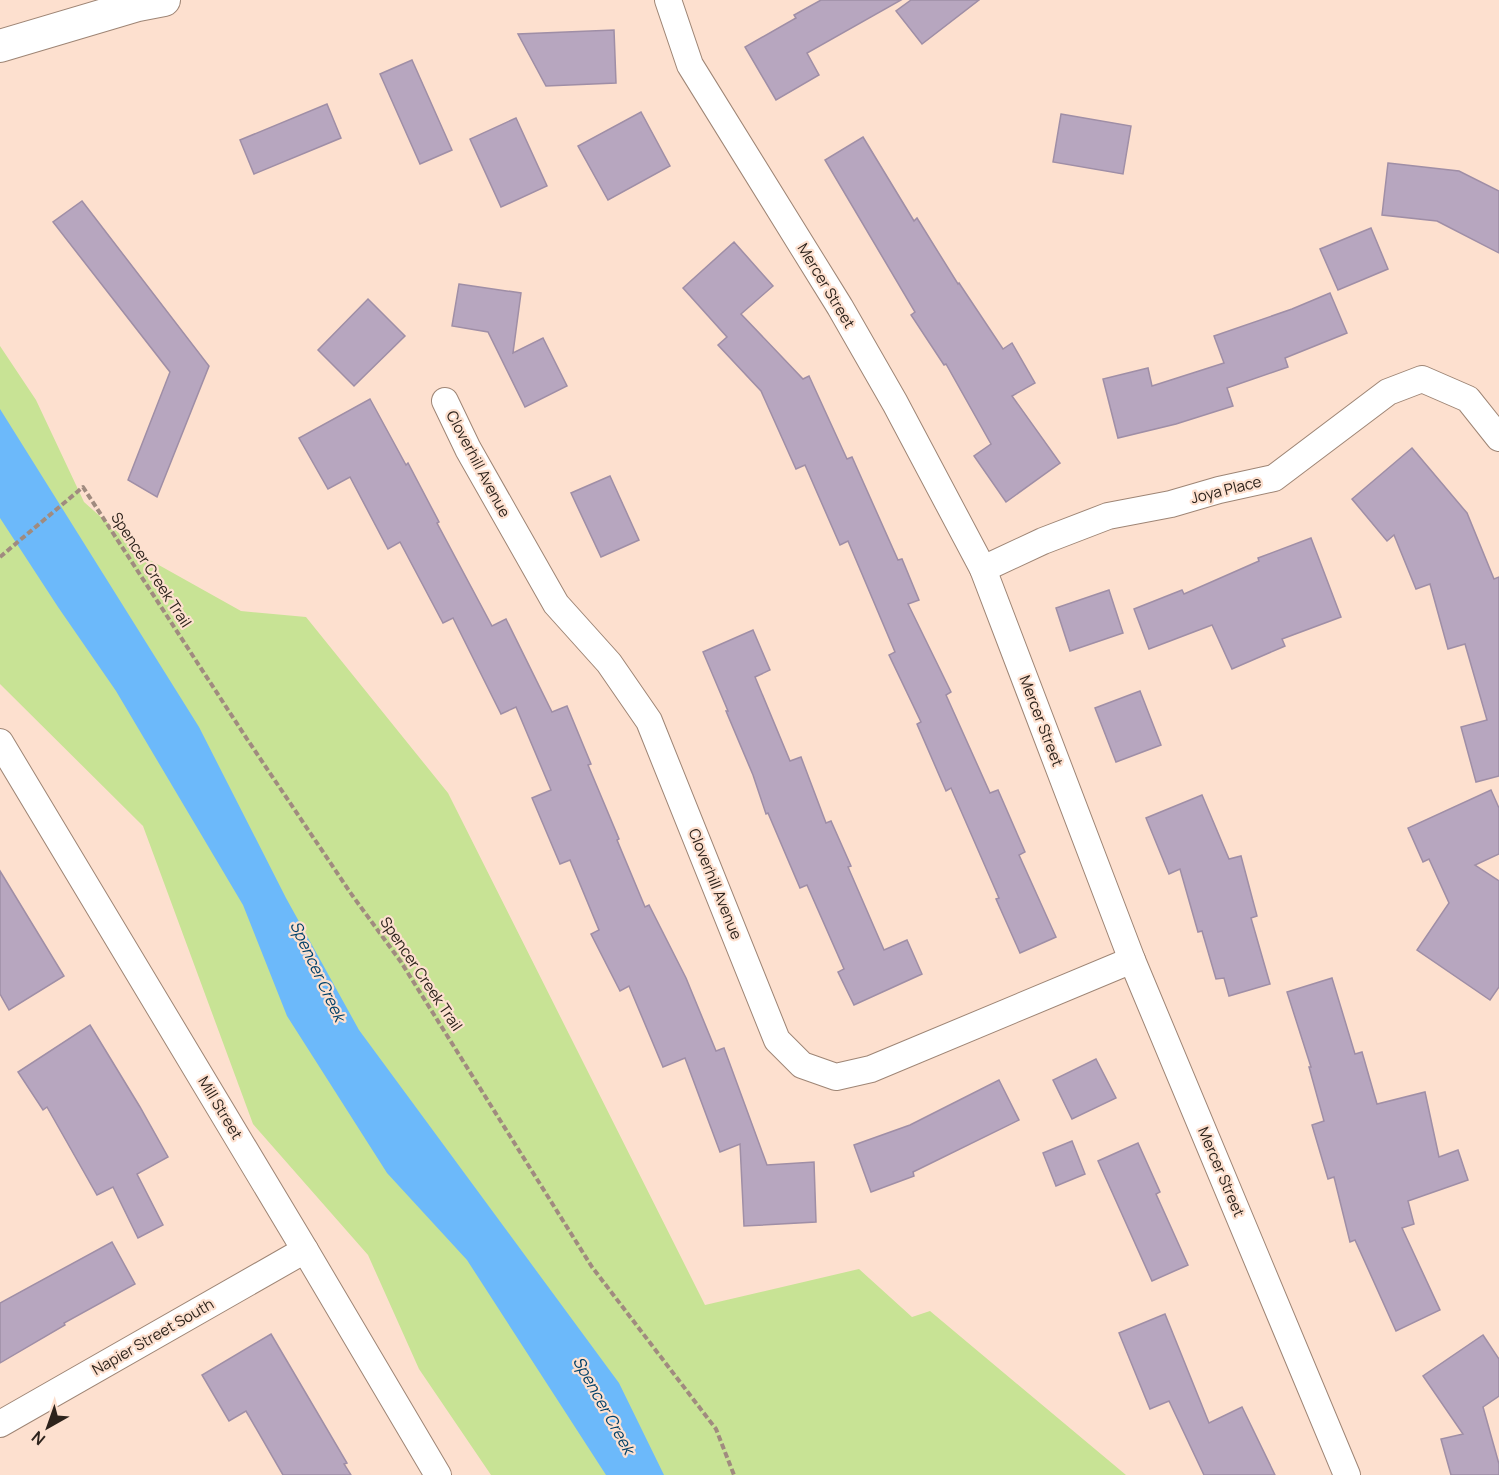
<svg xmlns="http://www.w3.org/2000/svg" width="1499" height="1475" viewBox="0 0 1499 1475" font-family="Manrope,sans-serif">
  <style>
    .green { fill: #c8e395 }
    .water { fill: #6cb9fa }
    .building { fill: #b7a6bf; stroke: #9f8ea6; stroke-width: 1.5 }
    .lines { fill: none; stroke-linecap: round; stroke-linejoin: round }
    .minor-casing { stroke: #9e8575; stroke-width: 28 }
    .tertiary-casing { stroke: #9e8575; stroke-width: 34 }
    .path { stroke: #a08b7f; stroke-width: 4; stroke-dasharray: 6 3; stroke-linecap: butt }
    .minor { stroke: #fff; stroke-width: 26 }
    .tertiary { stroke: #fff; stroke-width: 32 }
    .labels { text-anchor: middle; stroke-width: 4.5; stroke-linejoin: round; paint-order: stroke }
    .street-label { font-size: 15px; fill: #2d231c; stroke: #fde0cf }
    .water-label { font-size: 16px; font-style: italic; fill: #014069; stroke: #fde0cf }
  </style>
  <rect width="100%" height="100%" fill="#fde0cf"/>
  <path class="green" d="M 0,346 L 36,400 L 84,502 L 148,559 L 241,611 L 306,617 L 448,793 L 705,1305 L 859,1269 L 912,1317 L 930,1311 L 1126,1475 L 491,1475 L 419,1369 L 368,1255 L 253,1124 L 143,826 L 0,684 Z"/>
  <path class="water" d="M 0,409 L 199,727 L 286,898 L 359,1030 L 619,1383 L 664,1475 L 606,1475 L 467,1260 L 387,1173 L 287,1016 L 243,905 L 116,691 L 58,607 L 0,518 Z"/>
  <g class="building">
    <path d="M 821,0 L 901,0 L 807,53 L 819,75 L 776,100 L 745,47 L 796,18 L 794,15 Z"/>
    <path d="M 911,0 L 979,0 L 922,44 L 896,11 Z"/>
    <path d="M 614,30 L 616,83 L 546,86 L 518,34 Z"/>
    <path d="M 412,60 L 452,150 L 420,164 L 380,74 Z"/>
    <path d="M 327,104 L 341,138 L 254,174 L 240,140 Z"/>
    <path d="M 641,112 L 670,166 L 608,200 L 578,146 Z"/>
    <path d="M 1061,114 L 1131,126 L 1123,174 L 1053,162 Z"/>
    <path d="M 516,118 L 547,186 L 501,207 L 470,139 Z"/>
    <path d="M 863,137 L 914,221 L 917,218 L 958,284 L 959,283 L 1003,349 L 1012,343 L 1035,383 L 1012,396 L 1060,463 L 1006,502 L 974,456 L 991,444 L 946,364 L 944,365 L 911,315 L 915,312 L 825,160 Z"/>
    <path d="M 1388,163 L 1459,171 L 1499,191 L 1499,253 L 1437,221 L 1382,215 Z"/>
    <path d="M 82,201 L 209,366 L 157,497 L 128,480 L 170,372 L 53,222 Z"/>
    <path d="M 1371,228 L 1388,269 L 1338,290 L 1320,249 Z"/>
    <path d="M 734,242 L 773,286 L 741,314 L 803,379 L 809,376 L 847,459 L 852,457 L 898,560 L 902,559 L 919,600 L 908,604 L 951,692 L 946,695 L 990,793 L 998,790 L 1025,852 L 1019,855 L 1056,937 L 1020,953 L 996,899 L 999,898 L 951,788 L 946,791 L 917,724 L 921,722 L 889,655 L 895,652 L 848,541 L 840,545 L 805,465 L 796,469 L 761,391 L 718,345 L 727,337 L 683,288 Z"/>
    <path d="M 459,284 L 521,293 L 513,353 L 543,338 L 567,386 L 525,407 L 488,332 L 452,326 Z"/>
    <path d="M 1330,293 L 1347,333 L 1285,358 L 1288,367 L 1227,388 L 1233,406 L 1176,424 L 1118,438 L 1103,379 L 1148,368 L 1152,386 L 1224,363 L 1214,336 L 1292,309 Z"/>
    <path d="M 368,299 L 405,336 L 354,386 L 318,350 Z"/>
    <path d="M 370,399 L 406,465 L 408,463 L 439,522 L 437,523 L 492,626 L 506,619 L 552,712 L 567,706 L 591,764 L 588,765 L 619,839 L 617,840 L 645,907 L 649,905 L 686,978 L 716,1051 L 724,1048 L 767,1165 L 814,1162 L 816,1222 L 744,1226 L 740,1144 L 720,1152 L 685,1058 L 663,1067 L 629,986 L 620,991 L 591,934 L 599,930 L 570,860 L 560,864 L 532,798 L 551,790 L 516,707 L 501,714 L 453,618 L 443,623 L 400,542 L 388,549 L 350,477 L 328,489 L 299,438 Z"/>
    <path d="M 1412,448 L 1467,513 L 1494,579 L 1499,577 L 1499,776 L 1476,782 L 1461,727 L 1487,720 L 1465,644 L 1448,649 L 1430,584 L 1416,589 L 1394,535 L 1387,541 L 1352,499 Z"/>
    <path d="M 610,476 L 639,540 L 601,557 L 571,493 Z"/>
    <path d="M 1311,538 L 1341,617 L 1282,639 L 1285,646 L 1232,669 L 1212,625 L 1149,649 L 1134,609 L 1182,590 L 1184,594 L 1259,561 L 1258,558 Z"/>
    <path d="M 1109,590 L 1123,633 L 1070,651 L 1056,608 Z"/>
    <path d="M 753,630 L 770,670 L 755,677 L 790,761 L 801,757 L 826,823 L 831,821 L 851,866 L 848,867 L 884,950 L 907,940 L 922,974 L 854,1005 L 838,972 L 844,969 L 807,885 L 800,888 L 768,813 L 766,814 L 753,775 L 726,711 L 728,711 L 703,652 Z"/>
    <path d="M 1140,691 L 1161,745 L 1116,762 L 1095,708 Z"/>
    <path d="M 1491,790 L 1499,808 L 1499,854 L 1475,865 L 1499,881 L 1499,987 L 1490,1000 L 1417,950 L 1449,903 L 1429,859 L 1423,862 L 1408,828 Z"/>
    <path d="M 1202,795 L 1229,859 L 1241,856 L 1257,916 L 1251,918 L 1270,984 L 1229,996 L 1224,978 L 1216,979 L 1202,931 L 1198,932 L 1180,869 L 1169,874 L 1146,818 Z"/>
    <path d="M 0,871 L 64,976 L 9,1010 L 0,994 Z"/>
    <path d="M 1332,978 L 1355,1054 L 1362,1052 L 1377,1104 L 1425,1092 L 1439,1157 L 1458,1150 L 1468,1180 L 1408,1201 L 1414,1224 L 1402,1228 L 1440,1310 L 1396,1331 L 1355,1240 L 1350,1242 L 1334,1177 L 1328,1179 L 1312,1125 L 1324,1121 L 1309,1067 L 1311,1067 L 1287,992 Z"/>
    <path d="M 90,1025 L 140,1107 L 168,1157 L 137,1174 L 163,1225 L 138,1238 L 113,1187 L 97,1195 L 47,1107 L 43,1110 L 18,1072 Z"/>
    <path d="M 1096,1059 L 1116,1098 L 1072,1119 L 1053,1080 Z"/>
    <path d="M 999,1080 L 1019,1120 L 913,1172 L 914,1176 L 871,1192 L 854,1145 L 910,1125 Z"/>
    <path d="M 1072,1141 L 1085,1174 L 1056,1186 L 1043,1153 Z"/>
    <path d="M 1138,1143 L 1160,1192 L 1156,1194 L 1188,1265 L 1152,1281 L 1098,1161 Z"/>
    <path d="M 112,1242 L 135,1284 L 64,1323 L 65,1325 L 0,1363 L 0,1303 Z"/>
    <path d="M 1165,1314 L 1209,1423 L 1242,1407 L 1275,1475 L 1204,1475 L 1169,1401 L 1150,1409 L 1119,1333 Z"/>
    <path d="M 271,1334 L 347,1463 L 344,1464 L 351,1475 L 283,1475 L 246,1411 L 229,1421 L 202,1375 Z"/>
    <path d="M 1483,1335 L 1499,1359 L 1499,1396 L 1483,1407 L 1499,1464 L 1499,1475 L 1451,1475 L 1441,1439 L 1463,1434 L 1423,1376 Z"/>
  </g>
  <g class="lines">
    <defs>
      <g id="minor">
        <path d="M 668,0 L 690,65 L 840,307 L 895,403 L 983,569 L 1132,960 L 1347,1475"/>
        <path d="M 445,401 L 468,449 L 556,604 L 609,663 L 649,721 L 777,1040 L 802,1065 L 836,1077 L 871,1069 L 1132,960"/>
        <path d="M 983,569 L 1043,541 L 1108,516 L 1171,504 L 1219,490 L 1274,478 L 1388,392 L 1422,379 L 1468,399 L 1499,438"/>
        <path d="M 0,742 L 305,1250 L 438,1475"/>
        <path d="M 0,1424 L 305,1250"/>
      </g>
      <path id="tertiary" d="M 0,46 L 138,5 L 164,0"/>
    </defs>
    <use href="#minor" class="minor-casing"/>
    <use href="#tertiary" class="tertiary-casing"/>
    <path class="path" d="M 0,557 L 83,487 L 247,739 L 352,895 L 401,962 L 592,1267 L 716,1429 L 734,1475"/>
    <use href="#minor" class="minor"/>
    <use href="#tertiary" class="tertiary"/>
  </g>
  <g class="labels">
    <g class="street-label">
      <text transform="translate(826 286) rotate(59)" y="5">Mercer Street</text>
      <text transform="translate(478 464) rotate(62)" y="5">Cloverhill Avenue</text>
      <text transform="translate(1226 490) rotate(-14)" y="5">Joya Place</text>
      <text transform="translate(151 570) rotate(57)" y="5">Spencer Creek Trail</text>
      <text transform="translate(1041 721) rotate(69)" y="5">Mercer Street</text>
      <text transform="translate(715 884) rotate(68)" y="5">Cloverhill Avenue</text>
      <text transform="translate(421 974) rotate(56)" y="5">Spencer Creek Trail</text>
      <text transform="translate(220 1108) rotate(59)" y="5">Mill Street</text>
      <text transform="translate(1221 1172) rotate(67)" y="5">Mercer Street</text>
      <text transform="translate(153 1337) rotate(-30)" y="5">Napier Street South</text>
    </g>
    <g class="water-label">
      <text transform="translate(318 971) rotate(65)" y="6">Spencer Creek</text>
      <text transform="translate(604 1405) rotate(61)" y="6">Spencer Creek</text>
    </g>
  </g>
  <g transform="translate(48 1427) rotate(220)" stroke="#fde0cf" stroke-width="4.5" paint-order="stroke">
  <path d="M0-4.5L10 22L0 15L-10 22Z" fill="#2d231c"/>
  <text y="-9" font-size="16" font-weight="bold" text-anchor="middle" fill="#2d231c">N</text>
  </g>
</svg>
